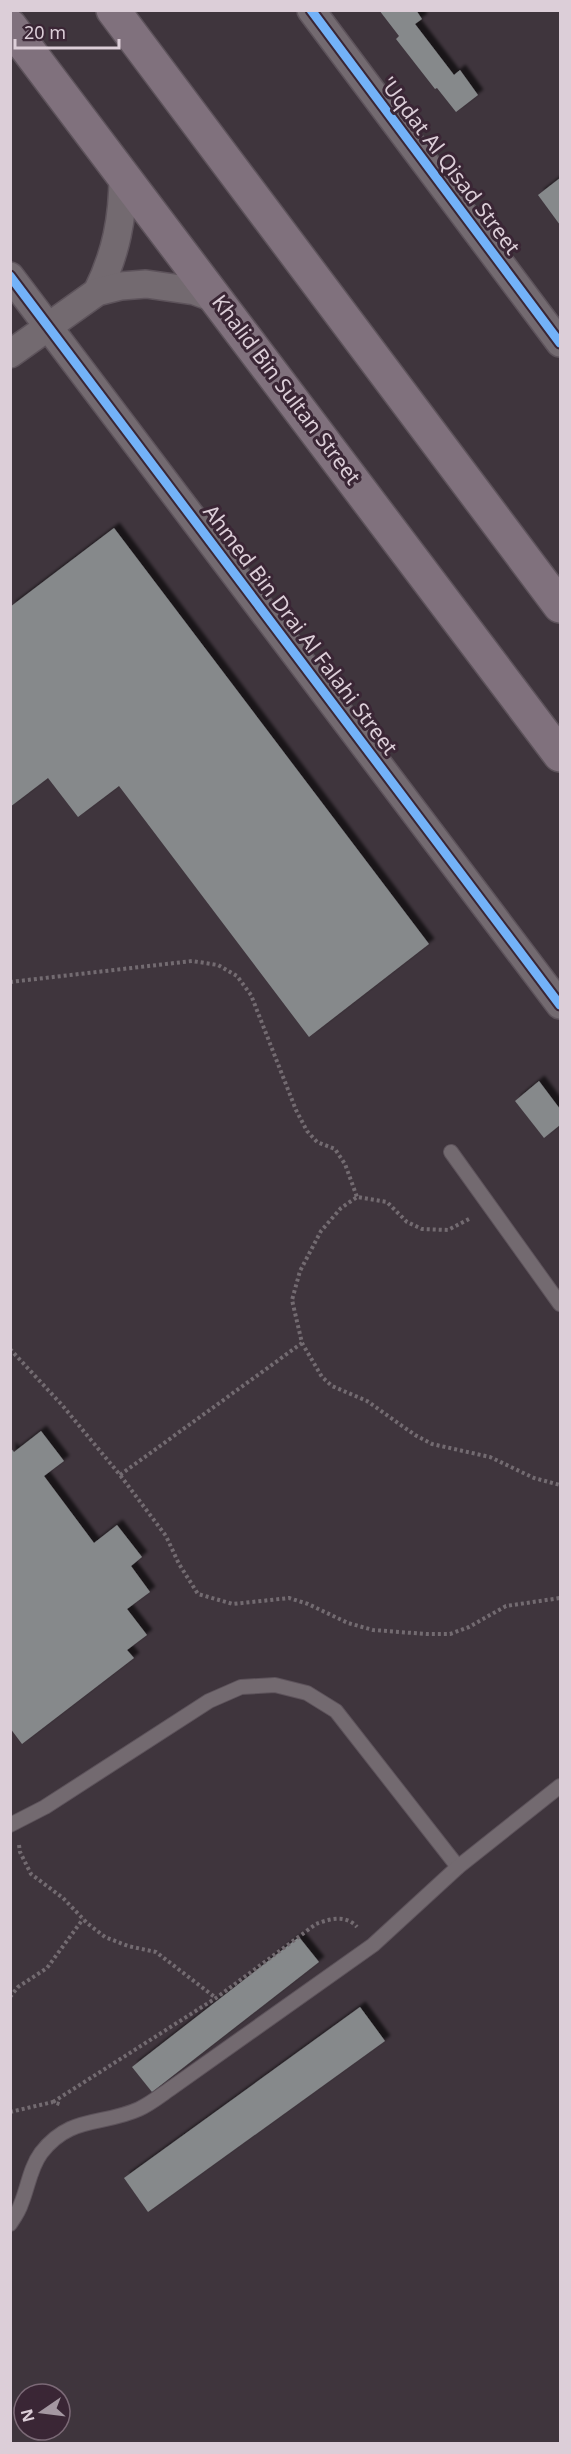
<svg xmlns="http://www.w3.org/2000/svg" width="571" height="2454" viewBox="0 0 571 2454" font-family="'Noto Sans',sans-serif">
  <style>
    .building { fill: #86898b; filter: url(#shadow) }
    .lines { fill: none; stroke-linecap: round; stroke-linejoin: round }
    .lane-casing { stroke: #5d535b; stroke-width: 16 }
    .street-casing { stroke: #5d535b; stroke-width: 30 }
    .primary-casing { stroke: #5d535b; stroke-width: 36 }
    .path { stroke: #736b71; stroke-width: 4; stroke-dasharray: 3 3; stroke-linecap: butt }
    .lane { stroke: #736a70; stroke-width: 14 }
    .street { stroke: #736a70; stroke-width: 27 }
    .primary { stroke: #80717d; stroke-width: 33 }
    .cycleway-casing { stroke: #3a2635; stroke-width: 13 }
    .cycleway { stroke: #73b2f8; stroke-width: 9 }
    .labels { text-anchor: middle; stroke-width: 6; stroke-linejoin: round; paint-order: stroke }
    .street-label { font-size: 21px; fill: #dcced8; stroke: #3a2635 }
  </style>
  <defs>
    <filter id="shadow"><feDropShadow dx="5.5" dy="-5.5" stdDeviation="1.5" flood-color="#0009"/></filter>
  </defs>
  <rect width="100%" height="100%" fill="#3f353d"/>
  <g class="building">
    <path d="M 379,10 L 416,10 L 422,19 L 415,24 L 454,75 L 460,70 L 478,95 L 456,112 L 437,88 L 435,89 L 396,39 L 399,36 Z"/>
    <path d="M 560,178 L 560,225 L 538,195 Z"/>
    <path d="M 114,528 L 429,944 L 309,1037 L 119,786 L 78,817 L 48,778 L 10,807 L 10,607 Z"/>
    <path d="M 539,1081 L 560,1109 L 560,1125 L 544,1138 L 515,1101 Z"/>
    <path d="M 41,1431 L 64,1461 L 44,1476 L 94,1543 L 117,1525 L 142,1557 L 131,1566 L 150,1592 L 127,1609 L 147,1635 L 127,1650 L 134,1658 L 22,1744 L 10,1728 L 10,1447 L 14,1452 Z"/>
    <path d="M 299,1937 L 319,1962 L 152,2092 L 132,2067 Z"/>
    <path d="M 360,2007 L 385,2041 L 148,2212 L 124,2178 Z"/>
  </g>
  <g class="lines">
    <defs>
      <g id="lane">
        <path d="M 451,1152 L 560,1304"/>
        <path d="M 10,1825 L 45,1807 L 209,1701 L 241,1687 L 275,1685 L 307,1693 L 336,1711 L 458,1867"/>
        <path d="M 10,2224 C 14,2218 19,2211 21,2204 C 28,2187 30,2168 41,2153 C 70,2115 102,2126 139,2109 C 150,2104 160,2096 170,2089 L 373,1945 L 458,1867 L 560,1786"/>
      </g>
      <g id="street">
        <path d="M 311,10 L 560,343"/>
        <path d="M 10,276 L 560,1005"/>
        <path d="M 97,292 C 116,254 123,218 123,175"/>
        <path d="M 10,354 L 97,292 L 121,286 L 146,284 L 195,291 L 219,300"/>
      </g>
      <g id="primary">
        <path d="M 113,10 L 560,606"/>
        <path d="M 10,26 L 560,755"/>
      </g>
    </defs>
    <use href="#lane" class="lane-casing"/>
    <use href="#street" class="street-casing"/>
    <use href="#primary" class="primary-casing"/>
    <g class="path">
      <path d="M 10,982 L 192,961 L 218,965 L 237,976 L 251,995 L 296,1110 L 307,1131 L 317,1142 L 335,1149 L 345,1164 L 357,1197"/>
      <path d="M 469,1219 L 448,1230 L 422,1229 L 407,1222 L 387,1202 L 357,1197 L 341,1208 L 321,1231 L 300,1271 L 292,1300 L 302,1343 L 322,1377 L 332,1386 L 367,1401 L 415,1435 L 432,1444 L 490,1457 L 534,1478 L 560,1485"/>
      <path d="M 10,1349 L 62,1405 L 120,1475 L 166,1536 L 179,1564 L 198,1594 L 233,1604 L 289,1598 L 308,1604 L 348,1623 L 373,1630 L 426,1634 L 450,1634 L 469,1627 L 506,1606 L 560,1598"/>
      <path d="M 120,1475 L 302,1343"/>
      <path d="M 19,1845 L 20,1852 L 31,1874 L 63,1898 L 87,1923 L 105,1937 L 128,1946 L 156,1952 L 216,1998"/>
      <path d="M 10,1997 L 18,1987 L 47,1968 L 83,1919"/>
      <path d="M 53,2102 L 216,1998 L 316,1924 C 329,1919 346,1914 357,1927"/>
      <path d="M 10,2112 L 53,2102 L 62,2105"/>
    </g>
    <use href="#lane" class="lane"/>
    <use href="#street" class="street"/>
    <use href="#primary" class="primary"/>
    <defs>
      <g id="cycleway">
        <path d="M 311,10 L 560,343"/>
        <path d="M 10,276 L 560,1005"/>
      </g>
    </defs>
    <use href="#cycleway" class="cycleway-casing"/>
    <use href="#cycleway" class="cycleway"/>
  </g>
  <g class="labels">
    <g class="street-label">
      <text transform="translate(450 166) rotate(53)" y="7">'Uqdat Al Qisad Street</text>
      <text transform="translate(286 390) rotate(53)" y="7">Khalid Bin Sultan Street</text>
      <text transform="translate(300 630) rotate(53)" y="7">Ahmed Bin Drai Al Falahi Street</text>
    </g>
  </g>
  <rect width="571" height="2454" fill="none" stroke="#dcced8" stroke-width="24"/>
  <g transform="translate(42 2412) rotate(256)"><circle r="28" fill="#3a2635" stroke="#7b6976" stroke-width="1.5"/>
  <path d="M0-4.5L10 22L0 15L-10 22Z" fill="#a598a2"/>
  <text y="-9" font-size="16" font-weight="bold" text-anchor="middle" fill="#dcced8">N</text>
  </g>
  <path d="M15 39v9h104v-9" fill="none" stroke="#dcced8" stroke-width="3"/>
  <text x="24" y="39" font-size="18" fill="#dcced8" stroke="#3a2635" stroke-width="4.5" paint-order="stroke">20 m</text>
</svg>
